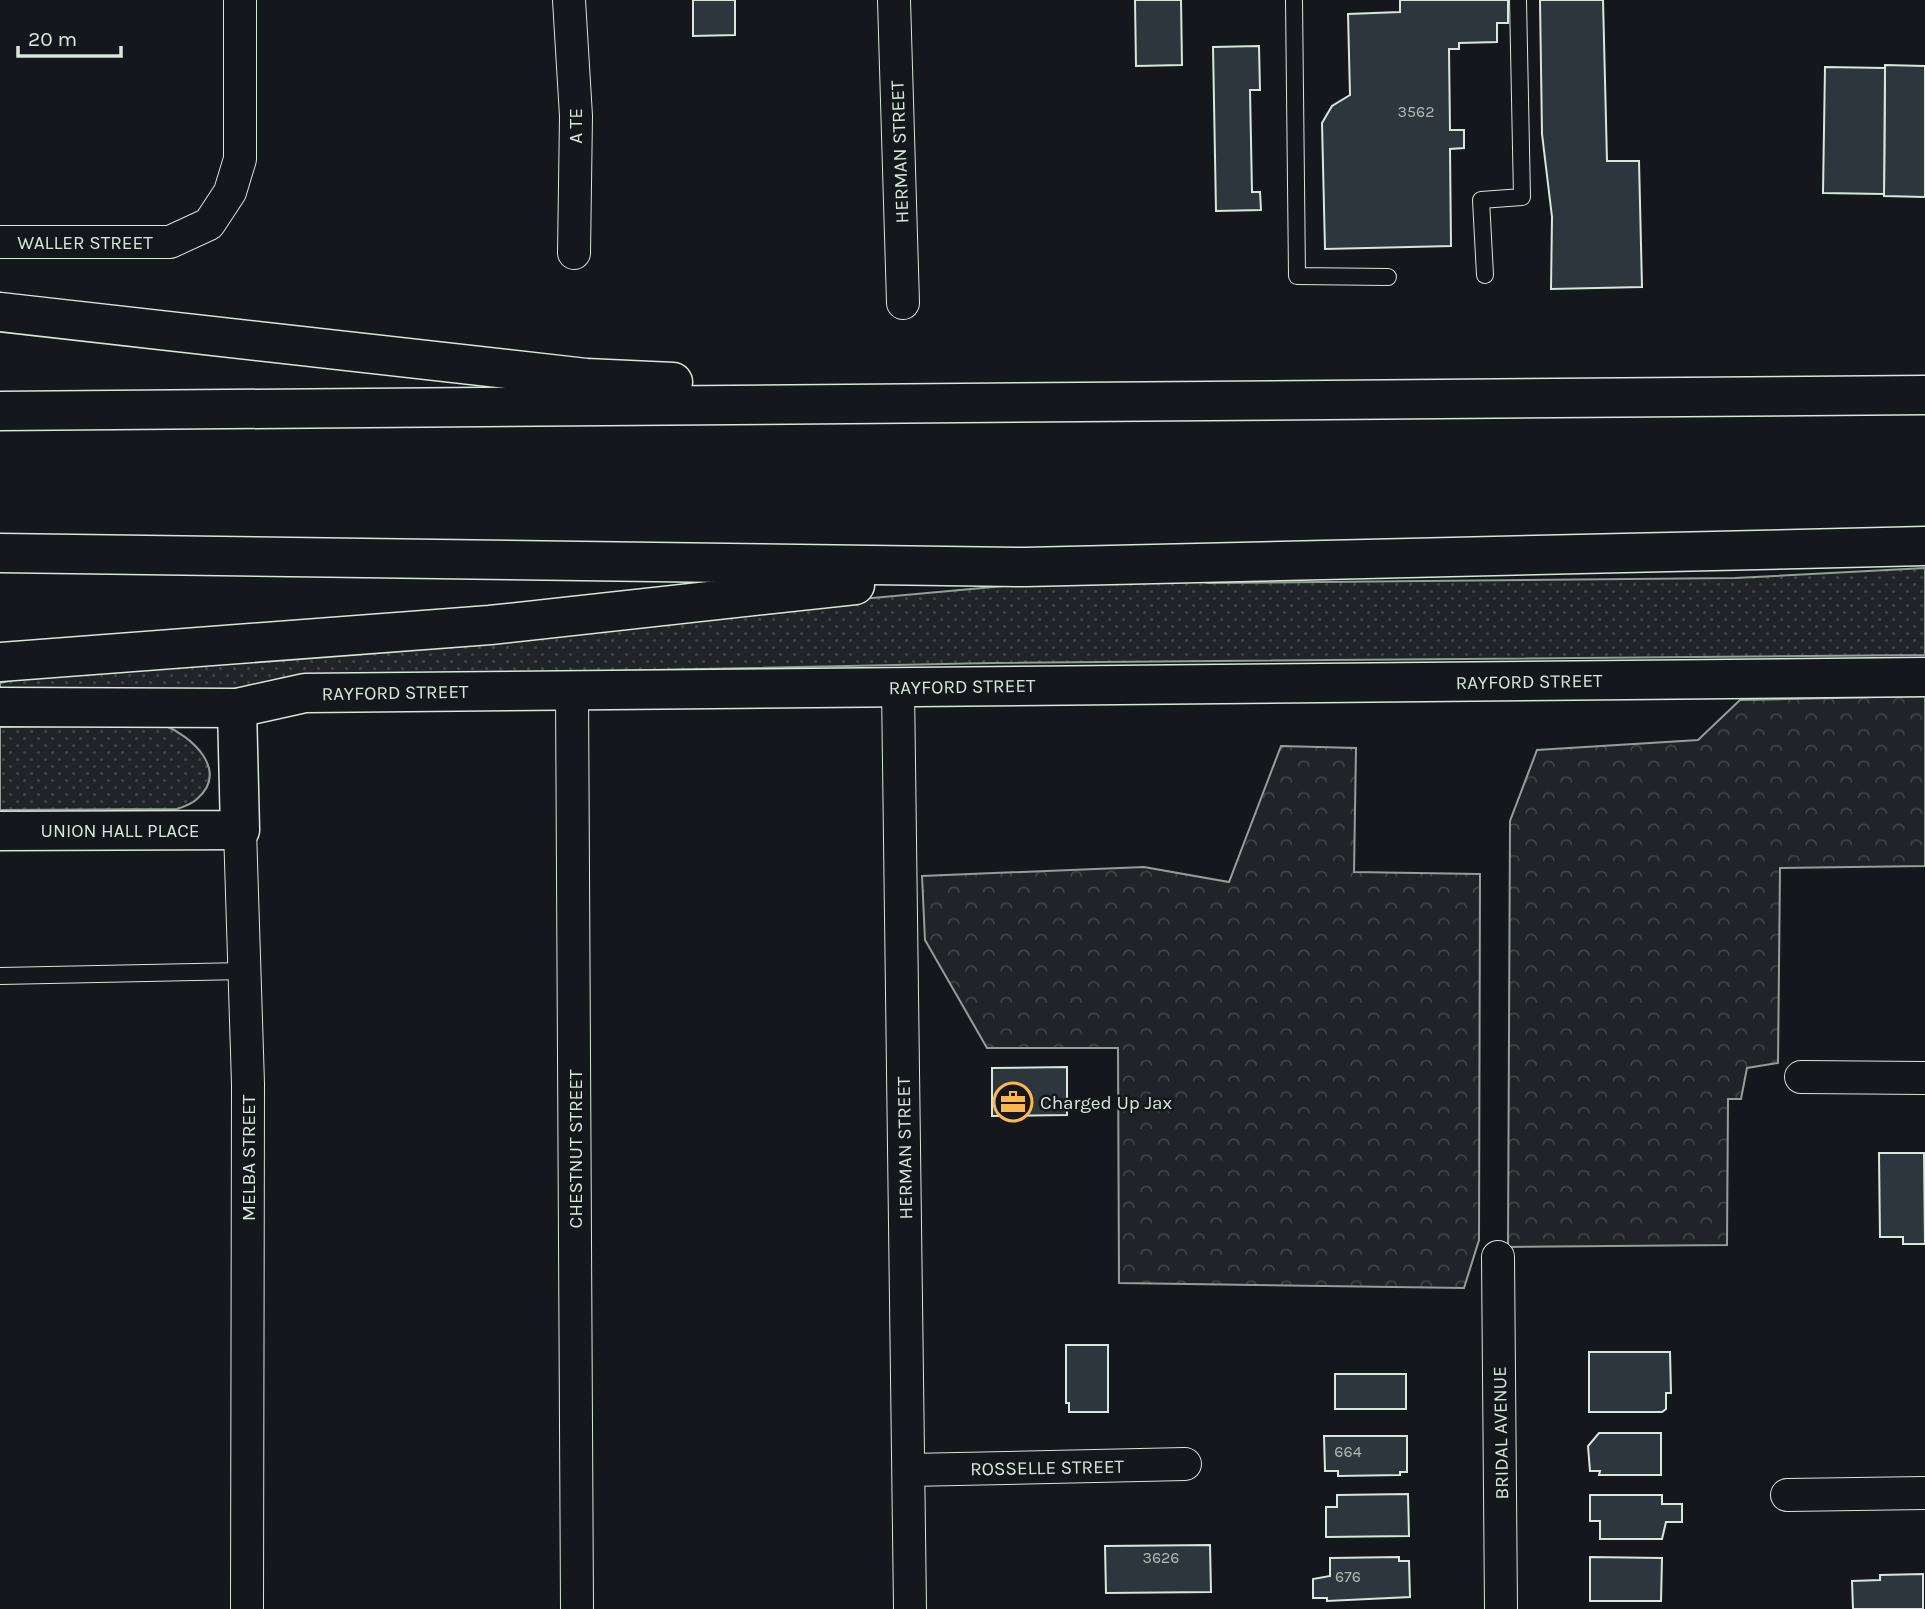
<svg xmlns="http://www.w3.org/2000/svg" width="1925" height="1609" viewBox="0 0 1925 1609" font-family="Karla,sans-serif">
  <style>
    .grass { fill: url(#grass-dots); stroke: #939e99; stroke-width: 2 }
    .forest { fill: url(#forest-crowns); stroke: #939e99; stroke-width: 2 }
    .building { fill: #2c363c; stroke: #d8e6dc; stroke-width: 2 }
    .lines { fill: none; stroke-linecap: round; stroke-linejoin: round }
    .lane-casing { stroke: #d8e6dc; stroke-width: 18 }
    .street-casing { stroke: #d8e6dc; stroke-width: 34 }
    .secondary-casing { stroke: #d8e6dc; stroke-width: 41 }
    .highway-casing { stroke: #d8e6dc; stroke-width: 41 }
    .lane { stroke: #14181c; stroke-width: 16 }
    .street { stroke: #14181c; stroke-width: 32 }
    .secondary { stroke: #14181c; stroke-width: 38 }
    .highway { stroke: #14181c; stroke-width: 38 }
    .labels { text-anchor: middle; stroke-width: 5; stroke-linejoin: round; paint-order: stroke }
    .number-label { font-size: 16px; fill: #adbab4 }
    .street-label { font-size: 19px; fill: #d8e6dc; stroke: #14181c }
    .poi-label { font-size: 19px; fill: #d8e6dc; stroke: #14181c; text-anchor: start }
  </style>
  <defs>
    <pattern id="grass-dots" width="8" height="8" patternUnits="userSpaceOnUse" patternTransform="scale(1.75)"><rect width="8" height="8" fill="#202428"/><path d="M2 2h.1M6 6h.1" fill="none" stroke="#404447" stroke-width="1.8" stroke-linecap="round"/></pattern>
    <pattern id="forest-crowns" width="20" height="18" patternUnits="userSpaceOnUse" patternTransform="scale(1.75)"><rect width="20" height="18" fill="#202428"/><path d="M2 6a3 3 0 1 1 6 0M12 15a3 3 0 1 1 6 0" fill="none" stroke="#404447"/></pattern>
  </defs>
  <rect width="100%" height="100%" fill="#14181c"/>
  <g class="grass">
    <path d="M 1925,568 L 1925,655 L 992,663 L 556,672 L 255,690 L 0,690 L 0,683 L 41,674 L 1069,580 L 1184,578 L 1208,583 L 1735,578 Z"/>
    <path d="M 164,725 C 191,736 230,770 197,799 C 192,804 183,807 177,809 L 0,810 L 0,727 Z"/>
  </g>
  <g class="forest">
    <path d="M 1925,696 L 1925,866 L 1780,868 L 1778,1063 L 1747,1068 L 1741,1099 L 1728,1099 L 1727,1245 L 1508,1247 L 1510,821 L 1537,750 L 1698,740 L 1740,700 Z"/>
    <path d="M 1281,746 L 1356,748 L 1354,872 L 1480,874 L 1479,1240 L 1464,1288 L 1119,1283 L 1118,1048 L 987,1048 L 925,940 L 922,876 L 1144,867 L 1229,882 Z"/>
  </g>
  <g class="building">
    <path d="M 693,0 L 735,0 L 735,35 L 693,36 Z"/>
    <path d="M 1135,0 L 1181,0 L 1182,65 L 1136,66 Z"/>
    <path d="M 1400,0 L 1508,0 L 1508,23 L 1497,23 L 1497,42 L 1459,43 L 1459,49 L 1449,49 L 1450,130 L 1464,130 L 1464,148 L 1450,149 L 1451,246 L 1325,249 L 1322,123 L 1332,106 L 1350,95 L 1348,14 L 1400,12 Z"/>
    <path d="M 1540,0 L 1603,0 L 1607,161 L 1639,161 L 1642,287 L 1551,289 L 1552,217 L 1542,134 Z"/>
    <path d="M 1259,46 L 1260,90 L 1250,90 L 1252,192 L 1260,192 L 1261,210 L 1216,211 L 1213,47 Z"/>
    <path d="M 1885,65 L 1925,66 L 1925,197 L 1884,196 Z"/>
    <path d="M 1825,67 L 1885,68 L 1884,194 L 1823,193 Z"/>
    <path d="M 1067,1067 L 1067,1115 L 992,1116 L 992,1068 Z"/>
    <path d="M 1879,1153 L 1924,1153 L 1925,1244 L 1903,1244 L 1903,1237 L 1880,1237 Z"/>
    <path d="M 1066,1345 L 1108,1345 L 1108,1412 L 1069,1412 L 1069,1403 L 1066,1403 Z"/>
    <path d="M 1589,1352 L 1670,1352 L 1671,1393 L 1666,1393 L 1666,1409 L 1662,1412 L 1589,1412 Z"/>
    <rect x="1335" y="1374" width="71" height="35"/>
    <path d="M 1599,1433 L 1661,1433 L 1661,1475 L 1599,1475 L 1600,1471 L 1590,1471 L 1588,1446 Z"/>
    <path d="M 1324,1436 L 1407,1436 L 1407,1472 L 1400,1472 L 1400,1475 L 1338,1476 L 1338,1471 L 1325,1471 Z"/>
    <path d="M 1408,1494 L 1409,1536 L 1326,1537 L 1326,1507 L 1337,1507 L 1337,1495 Z"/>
    <path d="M 1590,1495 L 1662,1495 L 1662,1504 L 1682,1504 L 1682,1522 L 1666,1522 L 1662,1539 L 1600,1539 L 1600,1521 L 1590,1521 Z"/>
    <path d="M 1210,1545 L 1211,1592 L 1106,1593 L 1105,1546 Z"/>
    <path d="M 1399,1557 L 1399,1561 L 1409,1561 L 1410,1597 L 1327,1601 L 1327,1598 L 1313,1598 L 1313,1579 L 1330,1576 L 1330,1558 Z"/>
    <path d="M 1590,1557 L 1662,1558 L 1661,1601 L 1590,1601 Z"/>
    <path d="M 1923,1574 L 1923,1609 L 1853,1609 L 1852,1581 L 1880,1580 L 1880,1575 Z"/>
  </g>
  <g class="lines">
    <defs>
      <g id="lane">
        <path d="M 1294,0 L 1297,276 L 1388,277"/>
        <path d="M 1485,275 L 1481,200 L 1522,197 L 1518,0"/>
        <path d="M 0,976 L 244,971"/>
      </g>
      <g id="street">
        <path d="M 569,0 L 576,116 L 574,253"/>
        <path d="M 894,0 L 903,303"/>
        <path d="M 0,242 L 170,242 L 209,224 L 230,192 L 240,159 L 240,0"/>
        <path d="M 898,686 L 910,1609"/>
        <path d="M 572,690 L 577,1609"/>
        <path d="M 240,830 L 248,1084 L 247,1609"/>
        <path d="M 1801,1077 L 1925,1078"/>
        <path d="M 1498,1257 L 1501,1609"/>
        <path d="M 909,1470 L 1185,1464"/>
        <path d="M 1787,1495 L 1925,1493"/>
      </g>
      <g id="secondary">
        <path d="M 0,707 L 237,708 L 305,693 L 1925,677"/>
        <path d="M 0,831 L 240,830 L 237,708"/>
      </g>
      <g id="highway">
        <path d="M 0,312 L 586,378 L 673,382"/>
        <path d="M 0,411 L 1925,395"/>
        <path d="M 0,553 L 1025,567 L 1925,546"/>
        <path d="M 0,662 L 490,625 L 855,585"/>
      </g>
    </defs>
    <use href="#lane" class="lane-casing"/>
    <use href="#street" class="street-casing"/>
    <use href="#secondary" class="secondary-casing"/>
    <use href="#highway" class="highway-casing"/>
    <use href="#lane" class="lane"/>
    <use href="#street" class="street"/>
    <use href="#secondary" class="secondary"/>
    <use href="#highway" class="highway"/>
  </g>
  <defs>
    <symbol id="office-ring" viewBox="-11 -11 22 22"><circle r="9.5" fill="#14181c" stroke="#ffb74d" stroke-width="1.5"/><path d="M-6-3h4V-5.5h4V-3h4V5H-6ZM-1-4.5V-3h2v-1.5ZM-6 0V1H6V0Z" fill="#ffb74d"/></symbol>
  </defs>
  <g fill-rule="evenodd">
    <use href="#office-ring" x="991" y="1080" width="44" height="44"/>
  </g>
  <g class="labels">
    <g class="number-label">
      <text x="1416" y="117">3562</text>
      <text x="1348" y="1457">664</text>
      <text x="1161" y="1563">3626</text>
      <text x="1348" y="1582">676</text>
    </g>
    <g class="street-label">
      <text transform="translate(575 126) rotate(-90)" y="7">A TE</text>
      <text transform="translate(899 152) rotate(-92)" y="7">HERMAN STREET</text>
      <text x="85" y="249">WALLER STREET</text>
      <text transform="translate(1529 681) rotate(-1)" y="7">RAYFORD STREET</text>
      <text transform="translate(962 686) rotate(-1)" y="7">RAYFORD STREET</text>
      <text transform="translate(395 692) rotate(-1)" y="7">RAYFORD STREET</text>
      <text x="120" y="837">UNION HALL PLACE</text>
      <text transform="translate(904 1148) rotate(-91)" y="7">HERMAN STREET</text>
      <text transform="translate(575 1149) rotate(-90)" y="7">CHESTNUT STREET</text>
      <text transform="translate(248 1158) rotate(-90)" y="7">MELBA STREET</text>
      <text transform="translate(1500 1433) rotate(-91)" y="7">BRIDAL AVENUE</text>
      <text transform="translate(1047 1467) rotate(-1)" y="7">ROSSELLE STREET</text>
    </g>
    <g class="poi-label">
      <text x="1040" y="1109">Charged Up Jax</text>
    </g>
  </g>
  <path d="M18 46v10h103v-10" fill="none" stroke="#d8e6dc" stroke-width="3.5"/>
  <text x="28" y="46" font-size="21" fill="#d8e6dc" stroke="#14181c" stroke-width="5" paint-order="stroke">20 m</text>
</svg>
